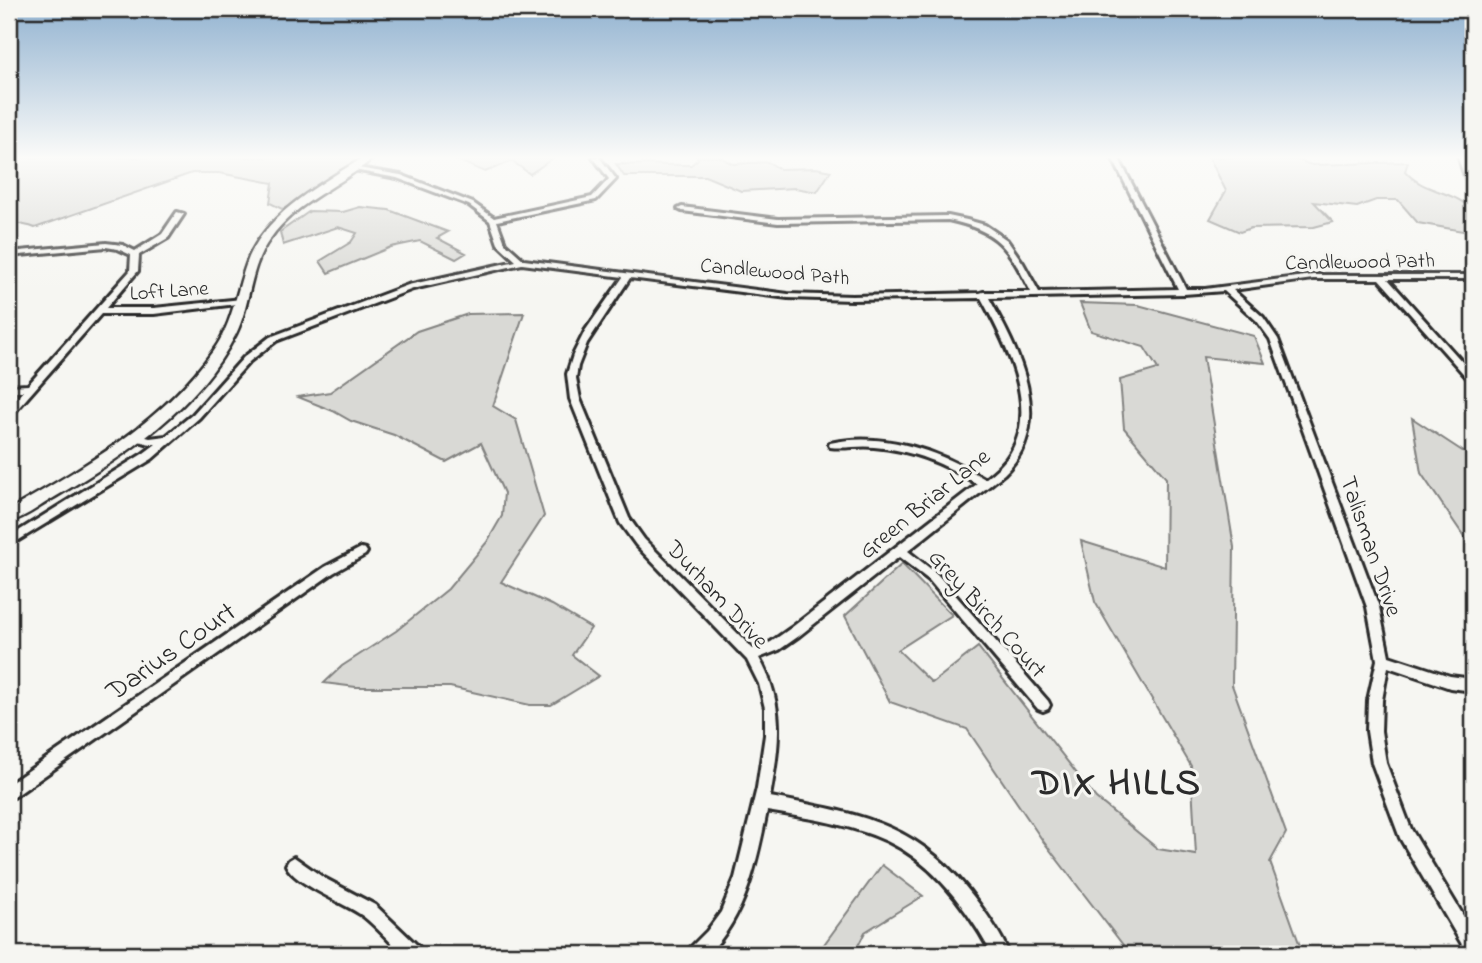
<svg xmlns="http://www.w3.org/2000/svg" width="1482" height="963" viewBox="0 0 1482 963" font-family="'Indie Flower',sans-serif">
  <style>
    .green { fill: #d9d9d5; stroke: #828280; stroke-width: 2 }
    .lines { fill: none; stroke-linecap: round; stroke-linejoin: round }
    .minor-casing { stroke: #2b2b2b; stroke-width: 6 }
    .secondary-casing { stroke: #2b2b2b; stroke-width: 5 }
    .minor { fill: #f6f6f2; fill-rule: evenodd }
    .secondary { fill: #f6f6f2; fill-rule: evenodd }
    .labels { text-anchor: middle; stroke-width: 6; stroke-linejoin: round; paint-order: stroke }
    .far-street-label { font-size: 21px; fill: #2b2b2b; stroke: #f6f6f2 }
    .street-label { font-size: 24px; fill: #2b2b2b; stroke: #f6f6f2 }
    .near-street-label { font-size: 28px; fill: #2b2b2b; stroke: #f6f6f2 }
    .near-district-label { font-size: 38px; font-weight: bold; letter-spacing: 2px; fill: #2b2b2b; stroke: #f6f6f2 }
  </style>
  <rect width="100%" height="100%" fill="#f6f6f2"/>
  <filter id="ink" filterUnits="userSpaceOnUse"><feTurbulence type="fractalNoise" baseFrequency=".0143" numOctaves="2"/><feDisplacementMap in="SourceGraphic" scale="14" xChannelSelector="R" yChannelSelector="G"/><feConvolveMatrix kernelMatrix="1 2 1 2 8 2 1 2 1" color-interpolation-filters="sRGB"/></filter>
  <g filter="url(#ink)">
    <g class="green">
      <path d="M 9,157 L 363,157 L 295,204 L 282,209 L 270,203 L 273,183 L 219,173 L 192,173 L 35,228 C 26,224 19,226 10,220 L 13,218 L 9,216 Z"/>
      <path d="M 450,157 L 550,157 L 553,158 L 530,174 L 512,161 L 485,172 Z"/>
      <path d="M 697,157 L 720,157 L 733,164 L 768,162 L 780,169 L 816,168 L 831,171 L 817,192 L 795,188 L 741,191 L 705,176 L 624,176 L 616,164 L 691,165 L 698,159 Z"/>
      <path d="M 1209,157 L 1289,157 L 1312,165 L 1408,162 L 1405,171 C 1423,193 1454,190 1472,210 L 1469,232 L 1418,223 L 1398,200 L 1376,200 L 1357,207 L 1314,202 L 1333,222 L 1314,227 L 1251,228 L 1240,232 L 1210,219 L 1226,191 Z"/>
      <path d="M 360,207 L 389,210 L 448,232 L 437,238 L 466,253 L 456,259 L 420,241 L 391,247 L 328,273 L 320,261 L 351,242 L 357,233 L 338,227 L 283,245 L 280,232 L 310,211 L 343,212 Z"/>
      <path d="M 1080,303 L 1138,305 L 1254,336 L 1265,363 L 1203,357 L 1234,547 L 1232,685 L 1286,833 L 1270,862 L 1303,954 L 1130,954 L 1043,841 L 967,729 L 890,702 L 845,616 L 902,564 L 952,615 L 898,650 L 932,683 L 978,647 L 1096,798 L 1158,849 L 1196,855 L 1191,766 L 1095,602 L 1081,541 L 1165,567 L 1166,478 L 1124,428 L 1120,380 L 1158,369 L 1144,347 L 1091,331 Z"/>
      <path d="M 524,313 L 493,406 L 516,420 L 544,516 L 501,582 L 552,605 L 591,628 L 572,655 L 599,676 L 551,705 L 530,705 L 450,687 L 356,687 L 324,683 L 342,666 L 396,631 L 448,589 L 487,542 L 502,516 L 504,493 L 481,443 L 446,462 L 394,435 L 351,421 L 333,411 L 298,397 L 330,392 L 417,331 L 468,314 Z"/>
      <path d="M 1412,418 L 1473,458 L 1473,544 L 1467,541 L 1421,473 Z"/>
      <path d="M 882,865 L 923,896 L 865,932 L 854,954 L 817,954 Z"/>
    </g>
    <g class="lines">
      <defs>
        <g id="minor">
          <path d="M 593,157 L 599,157 L 616,179 L 596,200 L 497,221 L 505,243 L 524,260 L 788,294 L 852,296 L 980,293 L 983,292 L 1031,292 C 1008,248 1000,231 948,220 L 778,223 L 682,211 L 678,209 L 682,207 L 778,219 L 948,216 L 967,220 L 985,225 L 1007,240 L 1023,263 L 1039,292 L 1178,289 L 1112,157 L 1118,157 L 1186,289 L 1205,289 L 1313,275 L 1473,275 L 1473,279 L 1388,279 L 1473,374 L 1473,382 L 1470,381 L 1379,279 L 1313,279 L 1233,290 L 1263,317 L 1278,339 L 1379,607 L 1389,656 L 1450,676 L 1473,679 L 1473,691 L 1450,688 L 1388,667 L 1382,700 L 1381,731 L 1386,763 L 1411,829 L 1473,932 L 1473,954 L 1467,953 L 1400,838 L 1372,763 L 1367,731 L 1368,700 L 1377,660 L 1367,607 L 1270,339 L 1257,321 L 1224,291 L 1184,294 L 989,298 C 1018,350 1057,423 1004,474 L 908,551 L 937,574 L 1048,701 L 1050,705 L 1048,709 L 1043,711 L 1038,709 L 929,580 L 899,557 L 799,636 L 779,650 L 759,658 C 786,705 779,746 770,797 C 861,814 921,823 979,904 C 990,919 1002,936 1009,954 L 992,954 C 968,910 934,863 887,841 C 850,824 807,818 767,811 C 757,861 746,917 708,954 L 688,954 L 690,948 L 707,931 L 721,912 L 735,878 L 757,788 L 765,735 L 765,708 L 759,684 L 747,660 L 636,545 L 620,523 L 570,399 L 567,374 L 573,355 L 585,331 L 623,277 L 522,264 L 413,289 L 276,341 L 250,361 L 199,418 L 152,459 L 9,546 L 9,537 L 144,453 L 156,444 L 150,444 L 131,439 L 130,437 L 131,435 L 135,434 L 150,438 L 166,436 L 193,414 L 244,357 L 270,337 L 408,285 L 516,261 L 498,244 L 490,221 L 469,205 L 397,178 L 354,170 L 351,168 L 352,167 L 401,175 L 473,203 L 494,218 L 592,197 L 609,179 ZM 630,278 L 788,298 L 852,300 L 981,298 C 1004,340 1039,405 1011,452 C 1005,463 995,471 985,479 C 940,451 883,431 830,443 L 829,445 L 830,447 C 845,449 860,445 874,447 C 912,450 946,464 977,484 L 791,628 L 771,642 L 753,649 L 644,539 L 629,518 L 580,399 L 576,378 L 578,366 L 587,343 Z"/>
          <path d="M 177,212 L 184,214 L 168,238 L 139,255 L 138,271 L 106,308 L 154,308 L 242,299 L 245,299 L 245,303 L 154,314 L 101,314 L 12,415 L 9,416 L 9,407 L 23,391 L 9,392 L 9,386 L 28,385 L 130,271 L 131,255 L 118,249 L 106,247 L 9,256 L 9,252 L 106,243 L 123,245 L 135,251 L 162,234 Z"/>
          <path d="M 361,548 L 365,549 L 367,552 L 365,555 L 333,573 L 14,797 L 9,799 L 9,784 L 325,567 Z"/>
          <path d="M 294,857 L 324,878 L 375,905 L 420,948 L 422,954 L 402,954 C 390,942 377,927 363,916 C 345,903 294,884 286,865 L 289,860 Z"/>
        </g>
        <g id="secondary">
          <path d="M 364,157 L 374,157 C 341,187 298,199 270,239 C 249,267 251,304 236,334 C 198,408 125,456 55,497 C 41,505 25,518 9,522 L 9,510 C 85,466 161,424 213,351 C 234,322 236,289 249,257 C 270,210 323,183 364,157 Z"/>
          <path d="M 1458,157 L 1466,157 L 1473,176 L 1473,190 L 1468,187 Z"/>
        </g>
      </defs>
      <use href="#minor" class="minor-casing"/>
      <use href="#secondary" class="secondary-casing"/>
      <use href="#minor" class="minor"/>
      <use href="#secondary" class="secondary"/>
    </g>
  </g>
  <linearGradient id="sky" x2="0" y2="1"><stop stop-color="#91b2d0"/><stop offset="0.54" stop-color="#fbfbf9"/><stop offset="1" stop-color="#fbfbf9" stop-opacity="0"/></linearGradient>
  <rect width="1482" height="292" fill="url(#sky)"/>
  <g class="labels">
    <g class="far-street-label">
      <text transform="translate(1360 261) rotate(-1)" y="7">Candlewood Path</text>
      <text transform="translate(775 271) rotate(5)" y="7">Candlewood Path</text>
      <text transform="translate(169 290) rotate(-4)" y="7">Loft Lane</text>
    </g>
    <g class="street-label">
      <text transform="translate(924 503) rotate(-39)" y="8">Green Briar Lane</text>
      <text transform="translate(1372 546) rotate(71)" y="8">Talisman Drive</text>
      <text transform="translate(718 594) rotate(47)" y="8">Durham Drive</text>
      <text transform="translate(988 613) rotate(48)" y="8">Grey Birch Court</text>
    </g>
    <g class="near-street-label">
      <text transform="translate(170 650) rotate(-35)" y="10">Darius Court</text>
    </g>
    <g class="near-district-label">
      <text x="1117" y="794">DIX HILLS</text>
    </g>
  </g>
  <rect width="1482" height="963" fill="none" stroke="#f6f6f2" stroke-width="35"/>
  <rect x="18" y="18" width="1447" height="928" fill="none" stroke="#2b2b2b" stroke-width="2.5" filter="url(#ink)"/>
</svg>
